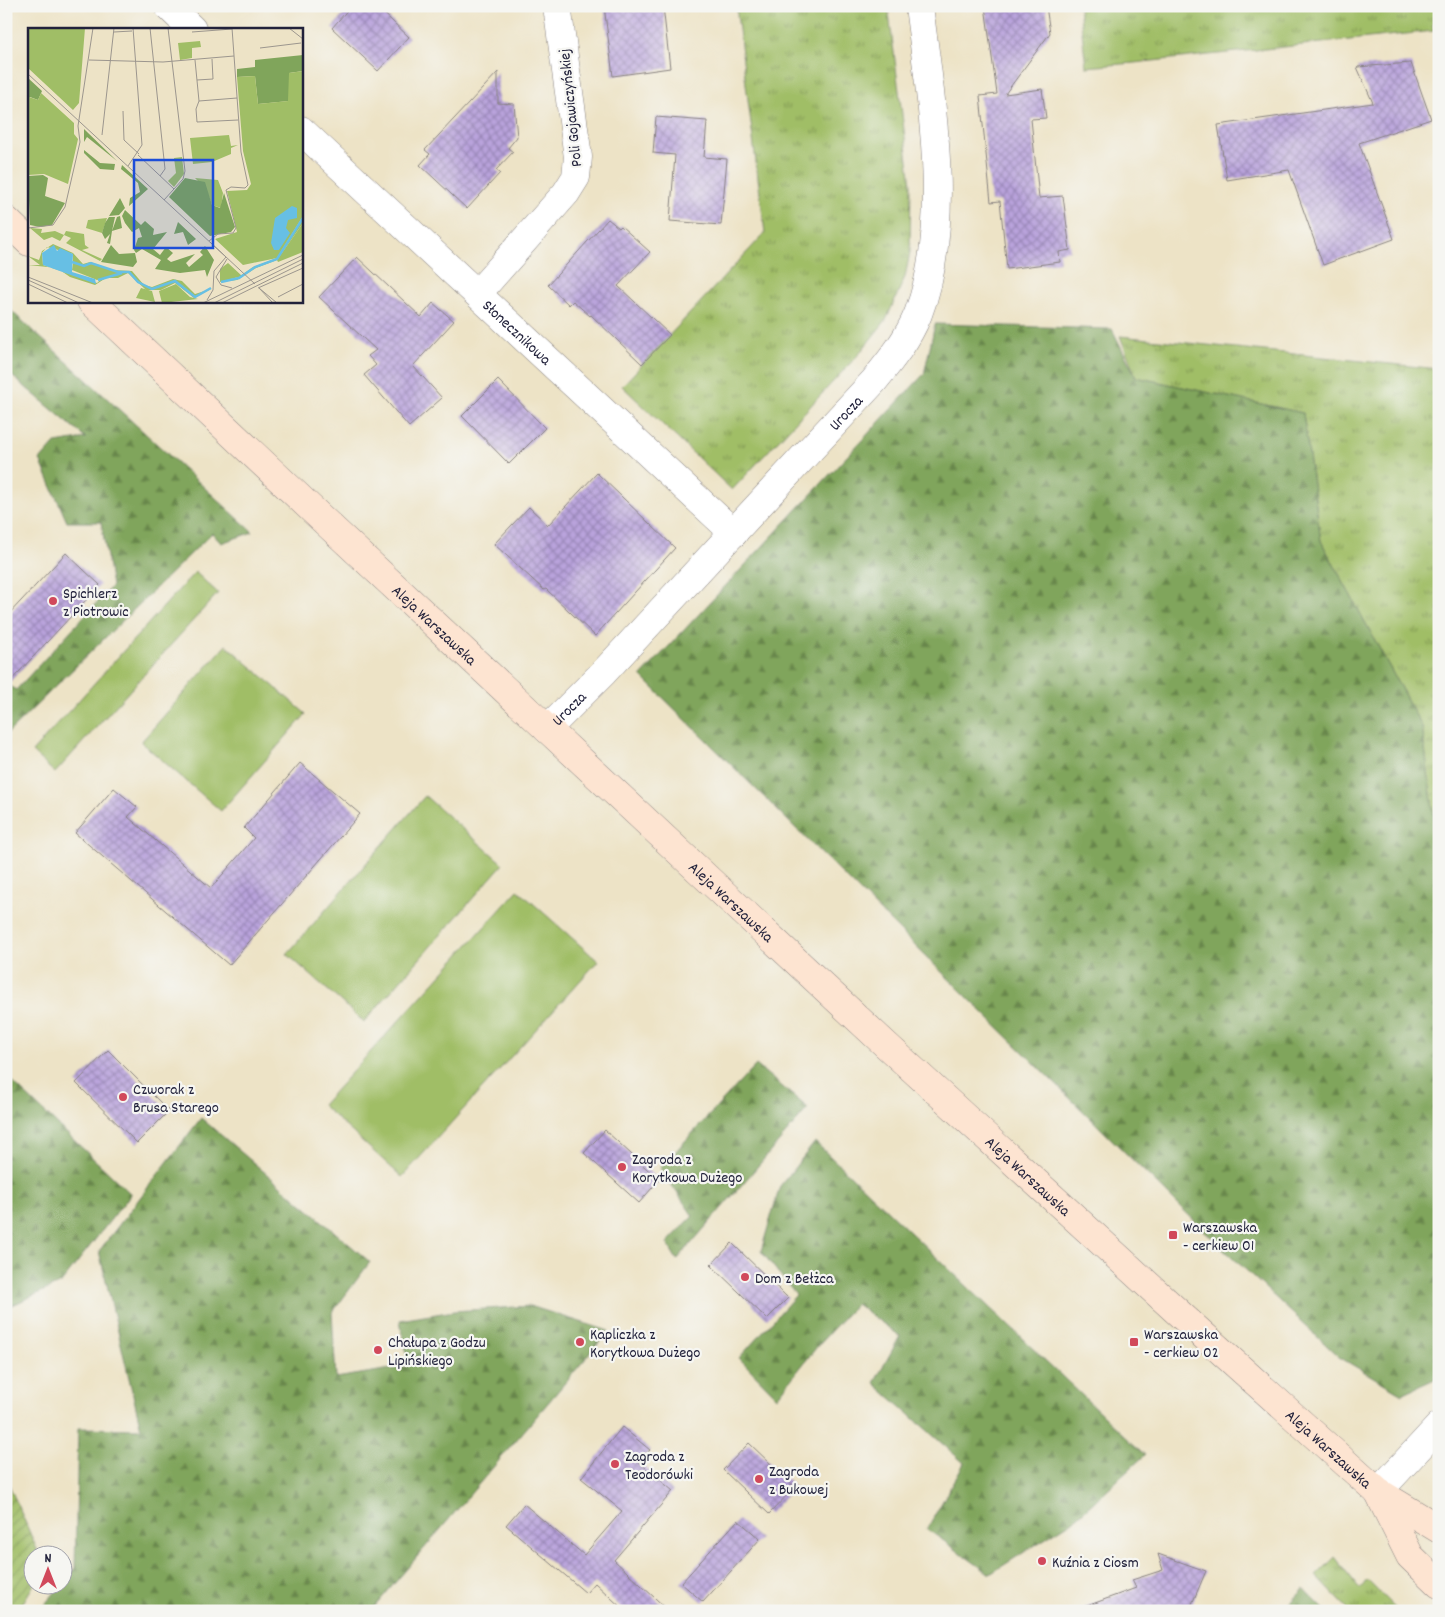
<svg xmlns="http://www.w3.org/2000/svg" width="1445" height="1617" viewBox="0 0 1445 1617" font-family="Dekko,sans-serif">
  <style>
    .grass { fill: url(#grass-tufts); stroke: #617050 }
    .forest { fill: url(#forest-firs); stroke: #51644b }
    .park { fill: #a0be66; stroke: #617050 }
    .garden { fill: url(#garden-furrows); stroke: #617050 }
    .building { fill: url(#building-cross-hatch) }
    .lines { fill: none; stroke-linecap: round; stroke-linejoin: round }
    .street-casing { stroke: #888280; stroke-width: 29 }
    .secondary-casing { stroke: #888280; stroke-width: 29 }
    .street { stroke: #fff; stroke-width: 28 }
    .secondary { stroke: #fde4d1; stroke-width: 28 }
    .poi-dot { fill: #d1495b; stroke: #f6f6f2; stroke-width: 2 }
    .labels { text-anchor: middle; stroke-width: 4.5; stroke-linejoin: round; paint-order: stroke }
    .street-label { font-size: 16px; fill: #22223b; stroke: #f6f6f2 }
    .poi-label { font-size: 16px; fill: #22223b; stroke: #f6f6f2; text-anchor: start }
    .inset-river { fill: none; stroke: #67bfe4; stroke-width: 2.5 }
    .inset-road { fill: none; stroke: #9c968e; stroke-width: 1 }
    .view { fill: #1d4ed8; fill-opacity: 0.15; stroke: #1d4ed8; stroke-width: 2.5 }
    .inset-edge { fill: none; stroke: #22223b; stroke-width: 2.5 }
  </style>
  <defs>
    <pattern id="grass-tufts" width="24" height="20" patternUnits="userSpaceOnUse" patternTransform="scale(1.25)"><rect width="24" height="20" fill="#a0be66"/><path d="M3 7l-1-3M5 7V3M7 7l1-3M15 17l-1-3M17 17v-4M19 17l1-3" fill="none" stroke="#829a55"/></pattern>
    <pattern id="forest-firs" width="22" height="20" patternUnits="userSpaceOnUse" patternTransform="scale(1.25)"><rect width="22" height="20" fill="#80a55b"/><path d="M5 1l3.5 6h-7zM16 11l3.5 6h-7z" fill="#68864c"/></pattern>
    <pattern id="garden-furrows" width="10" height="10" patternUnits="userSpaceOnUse" patternTransform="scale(1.25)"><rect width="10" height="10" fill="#a0be66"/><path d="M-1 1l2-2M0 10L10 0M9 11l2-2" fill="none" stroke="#829a55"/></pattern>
    <pattern id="building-cross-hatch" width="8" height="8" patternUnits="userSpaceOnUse" patternTransform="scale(1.25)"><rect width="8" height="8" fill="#b9a3dc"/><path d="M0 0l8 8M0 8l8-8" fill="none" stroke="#9684b4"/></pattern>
  </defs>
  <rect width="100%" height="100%" fill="#f6f6f2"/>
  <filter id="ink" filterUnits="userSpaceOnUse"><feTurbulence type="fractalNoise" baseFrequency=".02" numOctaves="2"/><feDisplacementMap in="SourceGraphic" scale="10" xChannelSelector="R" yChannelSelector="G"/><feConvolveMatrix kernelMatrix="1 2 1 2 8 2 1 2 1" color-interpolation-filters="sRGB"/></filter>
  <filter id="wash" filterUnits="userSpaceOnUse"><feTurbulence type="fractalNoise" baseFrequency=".0096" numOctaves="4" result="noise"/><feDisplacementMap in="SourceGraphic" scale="20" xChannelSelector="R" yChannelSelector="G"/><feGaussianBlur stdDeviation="1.12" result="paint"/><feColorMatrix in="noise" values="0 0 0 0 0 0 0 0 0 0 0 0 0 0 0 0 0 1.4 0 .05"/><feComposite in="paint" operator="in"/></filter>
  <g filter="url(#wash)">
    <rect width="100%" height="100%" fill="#ede3c6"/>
    <g class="grass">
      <path d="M 736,6 L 888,6 L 911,184 L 910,252 L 905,277 L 886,320 L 858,355 L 732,490 L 622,386 L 765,233 Z"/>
      <path d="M 1079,6 L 1439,6 L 1439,23 L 1432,24 L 1434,31 L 1134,63 L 1086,67 Z"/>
      <path d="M 1120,336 L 1439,369 L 1439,825 L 1435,824 L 1422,727 L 1321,541 L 1303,413 L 1136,377 Z"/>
      <path d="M 1335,1557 L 1360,1589 L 1367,1580 L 1398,1611 L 1350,1611 L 1316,1576 Z"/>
    </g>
    <g class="forest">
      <path d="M 6,306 L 253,532 L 221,543 L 212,533 L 6,735 L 6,683 L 16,690 L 112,586 L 101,522 L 67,522 L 40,460 L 55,443 L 86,438 L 6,371 Z"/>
      <path d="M 935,324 L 1112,329 L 1136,377 L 1303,413 L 1321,541 L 1422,727 L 1435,824 L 1439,825 L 1439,1377 L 1402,1394 L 1339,1357 L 1216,1242 L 641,676 L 924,374 Z"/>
      <path d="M 756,1065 L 808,1108 L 677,1260 L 667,1243 L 693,1216 L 660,1168 Z"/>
      <path d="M 6,1076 L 131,1194 L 61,1283 L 6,1308 Z"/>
      <path d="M 201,1118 L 370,1262 L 332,1313 L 336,1378 L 409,1366 L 400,1320 L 454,1311 L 530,1306 L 609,1331 L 371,1611 L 39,1611 L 75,1569 L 78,1428 L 141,1429 L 99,1251 Z"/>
      <path d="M 815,1142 L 1145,1455 L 1073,1521 L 990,1574 L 927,1529 L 964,1463 L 874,1383 L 900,1336 L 856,1304 L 820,1343 L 777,1397 L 739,1358 L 796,1295 L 761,1251 L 780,1186 Z"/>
      <path d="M 1304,1589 L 1326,1611 L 1283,1611 Z"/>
    </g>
    <g class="park">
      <path d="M 195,572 L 218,593 L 55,773 L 32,752 Z"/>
      <path d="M 226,645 L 306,714 L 221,811 L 141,742 Z"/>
      <path d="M 425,796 L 503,864 L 364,1022 L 287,954 Z"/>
      <path d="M 518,890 L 598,961 L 402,1177 L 322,1105 Z"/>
    </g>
    <path class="garden" d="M 6,1478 L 39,1554 L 32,1554 L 33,1586 L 18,1611 L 6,1611 Z"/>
    <g id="blocks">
      <g class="building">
        <path d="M 351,6 L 376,6 L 409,37 L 378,71 L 332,28 Z"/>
        <path d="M 604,6 L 663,6 L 670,68 L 613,76 Z"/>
        <path d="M 985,6 L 1046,6 L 1050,33 L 1005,94 L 1042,89 L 1046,118 L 1031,119 L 1039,198 L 1063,196 L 1070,250 L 1059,252 L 1060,262 L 1007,269 L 1000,201 L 991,202 L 980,96 L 997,94 Z"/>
        <path d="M 1411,63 L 1431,119 L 1359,143 L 1394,239 L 1323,265 L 1289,170 L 1227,180 L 1218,125 L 1373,103 L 1357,67 Z"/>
        <path d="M 498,72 L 498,103 L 514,104 L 517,137 L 508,148 L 513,152 L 496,170 L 500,173 L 467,209 L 420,165 L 430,154 L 425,150 Z"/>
        <path d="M 656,117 L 707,121 L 704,157 L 727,159 L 721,225 L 670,221 L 675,155 L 653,153 Z"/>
        <path d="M 608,219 L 619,228 L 621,226 L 650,252 L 618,286 L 670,335 L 642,364 L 591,315 L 590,316 L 573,301 L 569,305 L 548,285 Z"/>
        <path d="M 357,257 L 421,317 L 433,303 L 454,321 L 413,366 L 442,398 L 409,427 L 364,375 L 376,365 L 368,356 L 376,350 L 319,297 Z"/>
        <path d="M 498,380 L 545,428 L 509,464 L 462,416 Z"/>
        <path d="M 597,473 L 675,548 L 595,636 L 546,589 L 544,590 L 494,544 L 529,507 L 548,525 Z"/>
        <path d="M 66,553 L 100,585 L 6,686 L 6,617 Z"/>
        <path d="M 300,763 L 360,814 L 229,965 L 75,833 L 114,788 L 137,807 L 128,817 L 211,888 L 254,838 L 244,828 Z"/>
        <path d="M 108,1050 L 169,1111 L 137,1143 L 76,1083 Z"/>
        <path d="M 605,1130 L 659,1180 L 639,1203 L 584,1153 Z"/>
        <path d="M 732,1243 L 788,1298 L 767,1319 L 711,1265 Z"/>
        <path d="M 622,1427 L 650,1450 L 639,1462 L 673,1491 L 614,1560 L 669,1611 L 625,1611 L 595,1583 L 586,1593 L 506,1525 L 524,1504 L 584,1555 L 622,1511 L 581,1478 Z"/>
        <path d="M 749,1443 L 795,1487 L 769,1514 L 723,1470 Z"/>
        <path d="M 738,1520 L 760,1539 L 703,1602 L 681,1583 Z"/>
        <path d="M 1158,1554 L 1206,1571 L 1189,1611 L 1084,1611 L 1084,1607 L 1136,1588 L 1132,1580 L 1163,1570 Z"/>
      </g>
    </g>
  </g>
  <g filter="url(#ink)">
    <use href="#blocks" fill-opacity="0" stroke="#888280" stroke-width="1"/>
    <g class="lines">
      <defs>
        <g id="street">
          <path d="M 168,6 L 192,29"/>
          <path id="s1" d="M 301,130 L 734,533"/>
          <path d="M 478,293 L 566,193 L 576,177 L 578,157 L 557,6"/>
          <path id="s2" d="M 547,729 L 604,672 L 874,381 C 891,360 908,339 918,314 C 953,224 931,101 919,6"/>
          <path d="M 1378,1492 L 1439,1426"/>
        </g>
        <g id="secondary">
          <path d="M 6,220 L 29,242"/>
          <path id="s3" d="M 91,301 L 320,517 L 885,1044 L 1182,1316 L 1378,1492 L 1439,1529"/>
          <path d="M 1378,1492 L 1410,1556 L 1439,1584"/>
        </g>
      </defs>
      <use href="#street" class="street-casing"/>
      <use href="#secondary" class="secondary-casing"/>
      <use href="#street" class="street"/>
      <use href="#secondary" class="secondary"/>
    </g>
  </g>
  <g class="poi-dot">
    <circle cx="53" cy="601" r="5"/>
    <circle cx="123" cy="1097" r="5"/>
    <circle cx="622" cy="1167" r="5"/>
    <rect x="1168" y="1230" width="10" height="10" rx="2.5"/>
    <circle cx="745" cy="1277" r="5"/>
    <circle cx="580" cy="1342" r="5"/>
    <rect x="1129" y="1337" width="10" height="10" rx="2.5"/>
    <circle cx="378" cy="1350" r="5"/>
    <circle cx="615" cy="1464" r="5"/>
    <circle cx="759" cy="1479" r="5"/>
    <circle cx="1042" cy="1561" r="5"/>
  </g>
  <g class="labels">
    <g class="street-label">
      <text transform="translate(569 108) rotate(-96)" y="6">Poli Gojawiczyńskiej</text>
      <text dy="6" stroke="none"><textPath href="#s1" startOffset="296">Słonecznikowa</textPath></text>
      <text dy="6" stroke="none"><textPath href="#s2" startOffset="435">Urocza</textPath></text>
      <text dy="6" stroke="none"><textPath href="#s3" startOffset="472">Aleja Warszawska</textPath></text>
      <text dy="6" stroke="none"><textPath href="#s2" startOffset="30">Urocza</textPath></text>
      <text dy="6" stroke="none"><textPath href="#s3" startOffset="878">Aleja Warszawska</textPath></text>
      <text dy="6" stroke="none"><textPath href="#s3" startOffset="1282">Aleja Warszawska</textPath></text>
      <text dy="6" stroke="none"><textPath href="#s3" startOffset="1688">Aleja Warszawska</textPath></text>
    </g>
    <g class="poi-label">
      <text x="63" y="598">Spichlerz<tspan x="63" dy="18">z Piotrowic</tspan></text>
      <text x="133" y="1094">Czworak z<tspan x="133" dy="18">Brusa Starego</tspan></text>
      <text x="632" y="1164">Zagroda z<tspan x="632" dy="18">Korytkowa Dużego</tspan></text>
      <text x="1183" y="1232">Warszawska<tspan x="1183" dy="18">- cerkiew 01</tspan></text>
      <text x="755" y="1283">Dom z Bełżca</text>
      <text x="590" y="1339">Kapliczka z<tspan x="590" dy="18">Korytkowa Dużego</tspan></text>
      <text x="1144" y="1339">Warszawska<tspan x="1144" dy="18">- cerkiew 02</tspan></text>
      <text x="388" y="1347">Chałupa z Godzu<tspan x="388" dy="18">Lipińskiego</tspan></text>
      <text x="625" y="1461">Zagroda z<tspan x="625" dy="18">Teodorówki</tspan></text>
      <text x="769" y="1476">Zagroda<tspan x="769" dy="18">z Bukowej</tspan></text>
      <text x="1052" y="1567">Kuźnia z Ciosm</text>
    </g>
  </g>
  <g transform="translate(28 28)">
    <rect width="275" height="275" fill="#ede3c6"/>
    <path d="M 172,13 L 173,19 L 164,20 L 164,30 L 152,32 L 150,15 ZM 201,107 L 203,118 L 210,117 L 203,120 L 203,126 L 184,134 L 165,136 L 162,110 ZM 154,129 L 156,146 L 146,159 L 140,153 L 148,145 L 146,130 ZM 167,150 L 190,152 L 195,165 L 193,180 L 184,177 L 178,161 ZM 79,190 L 74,205 L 58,200 L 60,192 ZM 275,195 L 275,224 L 250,234 L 249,232 ZM 38,203 L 56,206 L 57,217 L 61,220 L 54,222 L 74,231 L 72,233 L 38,215 L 43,210 L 36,207 ZM 45,235 L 55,238 L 63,236 L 93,245 L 69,252 L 44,242 ZM 200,235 L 214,248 L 192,254 L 192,241 ZM 148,256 L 162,269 L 170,271 L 134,275 L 131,263 ZM 113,260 L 124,263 L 127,274 L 108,270 Z" fill="#a0be66"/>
    <path d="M 275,27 L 275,43 L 261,45 L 261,73 L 230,76 L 227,48 L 209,49 L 209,41 L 227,39 L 227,32 ZM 0,50 L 14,63 L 10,72 L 2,69 L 0,74 ZM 56,101 L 89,133 L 59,109 L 56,114 ZM 56,122 L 72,135 L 87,136 L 86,142 L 72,141 L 56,125 ZM 94,137 L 120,161 L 101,178 L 102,170 L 112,164 L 110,155 L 93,141 ZM 15,147 L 20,150 L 17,168 L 37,175 L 24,197 L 12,199 L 2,197 L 0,148 ZM 157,150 L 177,154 L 184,177 L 192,180 L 196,165 L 207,199 L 203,204 L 182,208 L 141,169 ZM 92,170 L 97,180 L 91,187 L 81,188 ZM 97,182 L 113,197 L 117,193 L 126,201 L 125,207 L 139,204 L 125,221 L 132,227 L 138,219 L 145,225 L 139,231 L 143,234 L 167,226 L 158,235 L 161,239 L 175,227 L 172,224 L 177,218 L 186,232 L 179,249 L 177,242 L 152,245 L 127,241 L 133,232 L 114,221 L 108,225 L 106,222 L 110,210 L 114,209 L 111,200 L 104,204 L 97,195 L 94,188 ZM 92,188 L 94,200 L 84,203 L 82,216 L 79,215 L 82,206 L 77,211 L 74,205 L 77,195 L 81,189 L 87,189 L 84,203 L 89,189 ZM 150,194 L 168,211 L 160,217 L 155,204 L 146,206 ZM 83,217 L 91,226 L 107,225 L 109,234 L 105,239 L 73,234 Z" fill="#80a55b"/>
    <path d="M 275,189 L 275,195 L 249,232 L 228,240 L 209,252 L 192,254 L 211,249 L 225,239 L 249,230 ZM 25,216 L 45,225 L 55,236 L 62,234 L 85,242 L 104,243 L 116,257 L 124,259 L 145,251 L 154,253 L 167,266 L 183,261 L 166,270 L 147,255 L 133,262 L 118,262 L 100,245 L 90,250 L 78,250 L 67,257 L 42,249 L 29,240 L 0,237 L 12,237 L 0,228 L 11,232 L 14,223 ZM 19,219 L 45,226 L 45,235 L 58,238 L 56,246 L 63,236 L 91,247 L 77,248 L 69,255 L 15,237 L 14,225 Z" fill="#a0be66" fill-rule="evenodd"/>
    <path d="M 2,200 L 14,201 L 13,205 L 27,203 L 36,207 L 32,213 L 24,209 L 16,212 Z" fill="#a0be66"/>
    <path d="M 0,0 L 57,0 L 51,75 L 45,82 L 0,40 ZM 275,40 L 275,188 L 249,230 L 215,237 L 187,211 L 209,204 L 199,163 L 219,162 L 223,156 L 215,123 L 209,49 L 227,48 L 230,76 L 260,73 L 261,45 L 275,43 ZM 13,65 L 46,95 L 46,106 L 50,111 L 40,156 L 16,146 L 0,147 L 0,74 L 1,69 L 10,72 Z" fill="#a0be66"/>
    <path d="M 264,178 L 269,180 L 269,190 L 260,192 L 258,200 L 262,205 L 251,222 L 246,222 L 243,215 L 247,190 ZM 26,217 L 29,223 L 32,220 L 45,226 L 44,244 L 67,251 L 68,256 L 15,237 L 14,225 Z" fill="#67bfe4"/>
    <path class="inset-river" d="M 44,234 L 56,238 L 63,235 L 90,244 L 101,244 L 110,254 L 124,261 L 147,253 L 167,269 L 183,260M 70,252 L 94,245M 193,254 L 211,250 L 227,239 L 249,231 L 275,190"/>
    <path class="inset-road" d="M 122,0 L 137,141 L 132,148M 204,0 L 213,124 L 220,157 L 217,160 L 203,159 L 198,162 L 208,200M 261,0 L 275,11M 86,4 L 104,3M 164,4 L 204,1M 232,20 L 273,15M 61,32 L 135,34 L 206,28M 167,32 L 171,73 L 168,81 L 169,94 L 210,92M 0,46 L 198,229M 169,52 L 185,51 L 184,31M 171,73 L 209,70M 95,83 L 96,112 L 111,126M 74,107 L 86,0M 110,127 L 146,161M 100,138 L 114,117 L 105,0M 136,172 L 155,151 L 157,143 L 140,0M 0,200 L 25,197 L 37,179 L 52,114 L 50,98 L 65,0M 181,213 L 190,206 L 205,205 L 208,200M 182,214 L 227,256M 199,231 L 188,249 L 193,257 L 204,260M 0,249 L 65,275M 0,252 L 51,275M 0,256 L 40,275M 230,260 L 275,240M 231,260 L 249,275M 231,260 L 245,275M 250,269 L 275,256M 179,272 L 185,262 L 186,243 L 198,229M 175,275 L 275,227M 186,275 L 275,231M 194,275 L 275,235"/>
    <path class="view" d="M 106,132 L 185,132 L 185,220 L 106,220 Z"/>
    <rect width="275" height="275" class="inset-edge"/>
  </g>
  <rect width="1445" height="1617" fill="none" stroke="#f6f6f2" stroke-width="25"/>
  <g transform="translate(48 1570)"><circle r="24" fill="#f6f6f2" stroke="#a1a1a9"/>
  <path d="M0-4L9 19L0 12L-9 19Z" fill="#d1495b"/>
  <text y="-8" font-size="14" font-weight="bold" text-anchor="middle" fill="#22223b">N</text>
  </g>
</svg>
